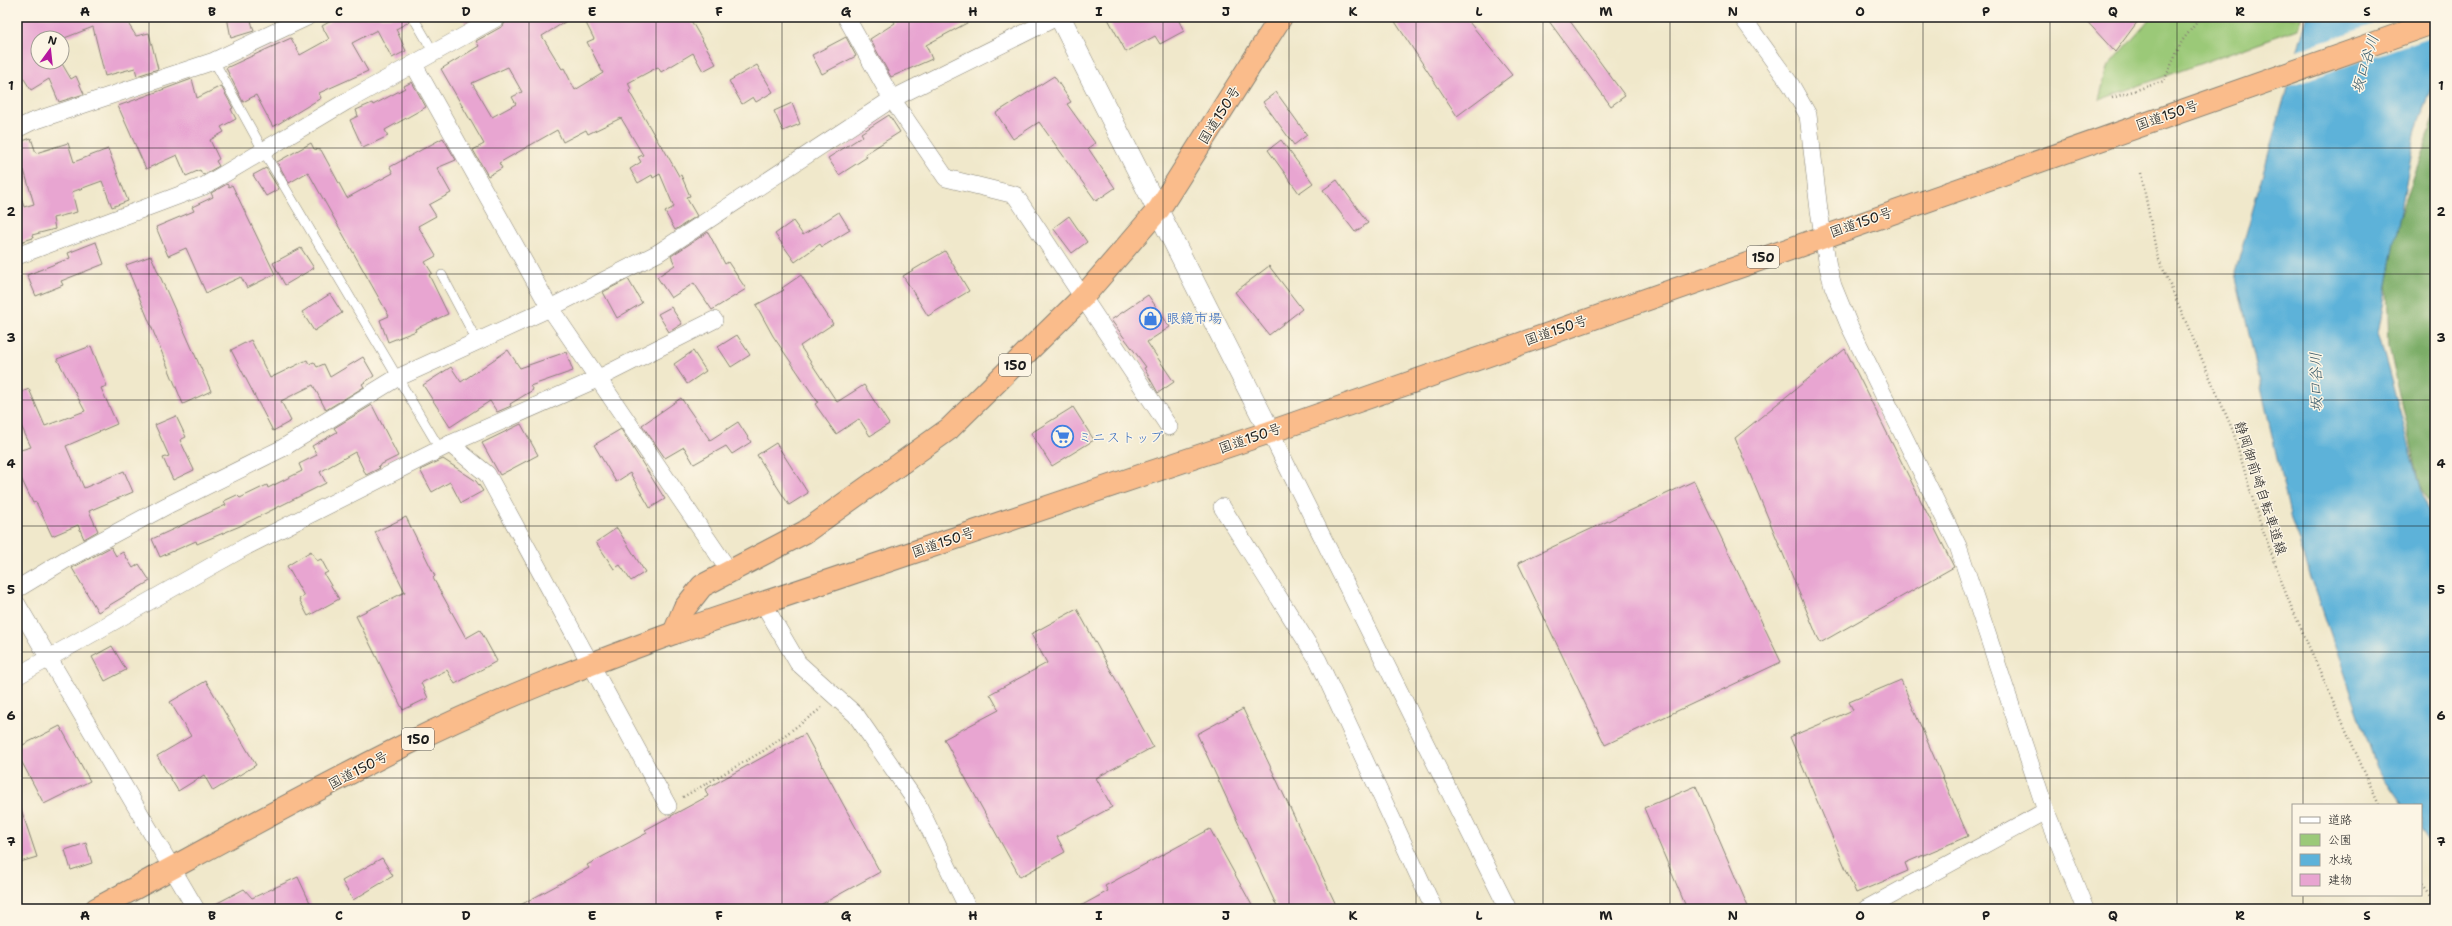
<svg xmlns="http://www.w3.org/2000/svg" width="2452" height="926" viewBox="0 0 2452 926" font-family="'Shantell Sans','Klee One',sans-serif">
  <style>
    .green { fill: #9bc978; stroke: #5c724a }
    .forest { fill: #7cad68; stroke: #4c6442 }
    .water { fill: #5db2d9; stroke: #3c677a }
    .pier { fill: #f0e8cb }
    .building { fill: #e8a5d1; fill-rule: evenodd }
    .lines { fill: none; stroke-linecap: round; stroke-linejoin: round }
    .service-casing { stroke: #868274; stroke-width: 10 }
    .minor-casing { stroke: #868274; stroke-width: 18 }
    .tertiary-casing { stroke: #868274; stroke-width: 22 }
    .trunk-casing { stroke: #868274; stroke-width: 24 }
    .path { stroke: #868274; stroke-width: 2.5; stroke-dasharray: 1 3; stroke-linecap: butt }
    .service { stroke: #fff; stroke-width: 9 }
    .minor { stroke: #fff; stroke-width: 17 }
    .tertiary { stroke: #fff; stroke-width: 21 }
    .trunk { stroke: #fabc8b; stroke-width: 22 }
    .grid { fill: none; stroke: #1c1c1c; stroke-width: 1; stroke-opacity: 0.55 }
    .labels { text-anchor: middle; stroke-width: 3; stroke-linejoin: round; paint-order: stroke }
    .shield { fill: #fcf5e5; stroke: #5f5d58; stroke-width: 1 }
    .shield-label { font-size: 13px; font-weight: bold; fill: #1c1c1c }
    .street-label { font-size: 14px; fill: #1c1c1c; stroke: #fcf5e5 }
    .shop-label { font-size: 14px; fill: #366cbe; stroke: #fcf5e5; text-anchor: start }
    .water-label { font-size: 15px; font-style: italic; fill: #365868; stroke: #fcf5e5 }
    .neatline { fill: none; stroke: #1c1c1c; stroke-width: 1.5 }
    .grid-label { font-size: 13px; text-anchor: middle; font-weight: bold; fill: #1c1c1c }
  </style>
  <rect width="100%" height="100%" fill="#fcf5e5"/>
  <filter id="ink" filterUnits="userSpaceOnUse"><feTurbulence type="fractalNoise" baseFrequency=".025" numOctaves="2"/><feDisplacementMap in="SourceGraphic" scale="8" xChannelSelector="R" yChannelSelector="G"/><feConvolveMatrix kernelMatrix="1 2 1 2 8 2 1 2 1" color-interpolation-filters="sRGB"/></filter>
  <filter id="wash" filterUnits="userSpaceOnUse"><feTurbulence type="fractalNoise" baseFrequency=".012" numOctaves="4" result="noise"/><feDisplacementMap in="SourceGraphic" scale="16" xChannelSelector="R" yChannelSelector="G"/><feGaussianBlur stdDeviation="0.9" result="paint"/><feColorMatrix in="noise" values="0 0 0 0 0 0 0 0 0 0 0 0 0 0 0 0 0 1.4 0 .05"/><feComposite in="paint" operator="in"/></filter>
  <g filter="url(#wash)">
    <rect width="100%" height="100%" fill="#f0e8cb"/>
    <path class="green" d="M 2152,17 L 2302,17 L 2297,29 L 2099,100 L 2107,68 Z"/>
    <path class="forest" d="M 2435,116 L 2435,516 L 2420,484 L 2389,347 L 2387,285 L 2399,219 Z"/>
    <path class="water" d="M 2307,17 L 2435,17 L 2435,81 L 2416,129 L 2378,333 L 2426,506 L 2435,524 L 2435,849 L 2421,830 L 2421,805 L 2403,805 L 2377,768 L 2291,519 L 2235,273 Z"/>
    <path class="pier" d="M 2394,17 L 2435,17 L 2435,35 L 2284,88 L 2294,52 Z"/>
    <g id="blocks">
      <g class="building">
        <path d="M 17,17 L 124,17 L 136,36 L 149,33 L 158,69 L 137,76 L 135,68 L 105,76 L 93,27 L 62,39 L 38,38 L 38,62 L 61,62 L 71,79 L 76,76 L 84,94 L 59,102 L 49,79 L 31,90 L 17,68 Z"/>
        <path d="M 227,17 L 250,17 L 254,31 L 231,38 Z"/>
        <path d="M 338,17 L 407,17 L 409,22 L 396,29 L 406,51 L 392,58 L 377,30 L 352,43 L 368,71 L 319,93 L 321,98 L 273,127 L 256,95 L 243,102 L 226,68 L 291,38 L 300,55 L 329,39 L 322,26 Z"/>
        <path d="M 462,17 L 477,17 L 466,23 Z"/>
        <path d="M 508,17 L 573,17 L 542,36 L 562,69 L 564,68 L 575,90 L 603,73 L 587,42 L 594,39 L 583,17 L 689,17 L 716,64 L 703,71 L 693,53 L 661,72 L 658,67 L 628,83 L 631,89 L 629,91 L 660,145 L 661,144 L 679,176 L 681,175 L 690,196 L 686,197 L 697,216 L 675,230 L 665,212 L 674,207 L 660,174 L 653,178 L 652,175 L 638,183 L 630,169 L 641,162 L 638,157 L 643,155 L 621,118 L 588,134 L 586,130 L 563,142 L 557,130 L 499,163 L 502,168 L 488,176 L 473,150 L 484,144 L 441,69 L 479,46 L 476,41 L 503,26 ZM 508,67 L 522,92 L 512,97 L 516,104 L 492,117 L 472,83 Z"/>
        <path d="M 892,17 L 978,17 L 926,45 L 932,59 L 891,77 L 870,39 L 895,23 Z"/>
        <path d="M 1107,17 L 1177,17 L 1184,31 L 1160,44 L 1155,36 L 1126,52 Z"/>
        <path d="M 1392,17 L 1465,17 L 1512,75 L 1457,116 Z"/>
        <path d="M 1546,17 L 1567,17 L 1625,96 L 1611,106 Z"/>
        <path d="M 2083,17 L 2141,17 L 2115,52 Z"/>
        <path d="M 846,37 L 856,56 L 822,74 L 812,55 Z"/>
        <path d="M 757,65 L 773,92 L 756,102 L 753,97 L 742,104 L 729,81 Z"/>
        <path d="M 1054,76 L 1071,102 L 1067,104 L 1095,143 L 1088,148 L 1115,188 L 1096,201 L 1039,122 L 1013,139 L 996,113 Z"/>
        <path d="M 192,79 L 197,98 L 221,86 L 233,108 L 231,109 L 236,119 L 221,127 L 224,132 L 210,140 L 219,159 L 216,161 L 219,166 L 203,175 L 200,170 L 186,176 L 177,155 L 146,169 L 118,106 Z"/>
        <path d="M 412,82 L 426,107 L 385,130 L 388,136 L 363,148 L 350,120 L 358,116 L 356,110 L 372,103 L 373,105 L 405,88 L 404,86 Z"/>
        <path d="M 1276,92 L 1307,135 L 1294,145 L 1263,102 Z"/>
        <path d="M 792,103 L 800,124 L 783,131 L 774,111 Z"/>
        <path d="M 889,115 L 900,132 L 865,154 L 867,157 L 839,175 L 828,158 L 863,136 L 861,133 Z"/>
        <path d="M 31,138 L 36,153 L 68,143 L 74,162 L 108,149 L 128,201 L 112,207 L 102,181 L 72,192 L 77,212 L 53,218 L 55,229 L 32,235 L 33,238 L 17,243 L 17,198 L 21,197 L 24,207 L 34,204 L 24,170 L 17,173 L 17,143 Z"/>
        <path d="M 443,138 L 456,160 L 437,168 L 451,193 L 429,205 L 436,216 L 418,226 L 436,256 L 425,262 L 432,273 L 429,275 L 448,314 L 415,329 L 416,331 L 388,342 L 380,320 L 389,316 L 308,172 L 289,183 L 277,162 L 311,143 L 314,149 L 321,150 L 347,198 L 393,173 L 390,167 Z"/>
        <path d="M 1281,140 L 1313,183 L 1299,193 L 1268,150 Z"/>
        <path d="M 266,168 L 279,189 L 266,196 L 253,175 Z"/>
        <path d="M 1337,180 L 1368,223 L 1355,232 L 1323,190 Z"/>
        <path d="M 227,184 L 229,187 L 232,185 L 275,274 L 247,288 L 241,277 L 206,293 L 186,248 L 168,256 L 156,227 L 194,211 L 192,207 L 213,197 L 211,193 Z"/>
        <path d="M 839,212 L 850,230 L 822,247 L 820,244 L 795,262 L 775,234 L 793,221 L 803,235 Z"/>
        <path d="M 1069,216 L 1087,242 L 1072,253 L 1053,228 Z"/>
        <path d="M 708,232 L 725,264 L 728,262 L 746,289 L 712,310 L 694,283 L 671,298 L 657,277 L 675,265 L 671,256 Z"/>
        <path d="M 96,242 L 104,264 L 61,281 L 63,285 L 36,296 L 27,275 L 70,258 L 68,253 Z"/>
        <path d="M 301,248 L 314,268 L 285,285 L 273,263 Z"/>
        <path d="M 945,251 L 969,291 L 928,316 L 903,276 Z"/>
        <path d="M 151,256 L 211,391 L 183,404 L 126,265 Z"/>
        <path d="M 1269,266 L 1302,309 L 1269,335 L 1235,292 Z"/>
        <path d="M 801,275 L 833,324 L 800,346 L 837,402 L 864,385 L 889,424 L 870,436 L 859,419 L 836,434 L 815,404 L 818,402 L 773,336 L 756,305 L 784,290 L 782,288 Z"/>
        <path d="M 628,279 L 642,303 L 617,318 L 603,292 Z"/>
        <path d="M 330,294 L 342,313 L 314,331 L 302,312 Z"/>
        <path d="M 1148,295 L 1170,327 L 1147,342 L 1174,382 L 1158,393 L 1144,368 L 1146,367 L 1111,320 Z"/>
        <path d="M 671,307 L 682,324 L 669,332 L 658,314 Z"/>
        <path d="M 737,335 L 750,355 L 731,367 L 718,347 Z"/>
        <path d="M 251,340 L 270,378 L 307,360 L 309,364 L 314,362 L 317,367 L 324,364 L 330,377 L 363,357 L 374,376 L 362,384 L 364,387 L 326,410 L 313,385 L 281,401 L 291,421 L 273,431 L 231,350 Z"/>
        <path d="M 91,346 L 107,386 L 101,388 L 117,424 L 66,446 L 84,488 L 124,471 L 133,492 L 89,511 L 98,531 L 84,539 L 78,525 L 52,536 L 36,502 L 33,503 L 20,476 L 17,478 L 17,451 L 31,447 L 17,417 L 17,394 L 29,389 L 45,426 L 85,411 L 57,359 Z"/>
        <path d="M 1845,349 L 1954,567 L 1820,643 L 1735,438 Z"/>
        <path d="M 508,350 L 520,368 L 566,352 L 573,371 L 530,386 L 533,390 L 510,404 L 511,406 L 497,412 L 490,401 L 450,427 L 423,385 L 451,367 L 461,382 Z"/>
        <path d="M 693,351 L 706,371 L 687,384 L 674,364 Z"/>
        <path d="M 681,398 L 710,440 L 738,422 L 751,442 L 732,454 L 726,446 L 694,464 L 684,447 L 665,458 L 642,425 Z"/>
        <path d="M 372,405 L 398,456 L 378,466 L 380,468 L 366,475 L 355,452 L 320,472 L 326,483 L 240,526 L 197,544 L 196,541 L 160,557 L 152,539 L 226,505 L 224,501 L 237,495 L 240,498 L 267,485 L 268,488 L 302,471 L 299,464 L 317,455 L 312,446 L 337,432 L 334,428 Z"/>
        <path d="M 1073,407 L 1094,440 L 1052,466 L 1031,433 Z"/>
        <path d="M 176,416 L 186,437 L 180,440 L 194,470 L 173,480 L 163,458 L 169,456 L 155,425 Z"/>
        <path d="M 521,424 L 538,455 L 500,475 L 482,443 Z"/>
        <path d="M 621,429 L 665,499 L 650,508 L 630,473 L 616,482 L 594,445 Z"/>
        <path d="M 776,443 L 808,493 L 789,505 L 757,455 Z"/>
        <path d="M 443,459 L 476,481 L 483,491 L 461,503 L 450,482 L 432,492 L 420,470 Z"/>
        <path d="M 1694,481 L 1781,662 L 1605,745 L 1518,563 Z"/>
        <path d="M 406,517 L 435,576 L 433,578 L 466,638 L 480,630 L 497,661 L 455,684 L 447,670 L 421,683 L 428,698 L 403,710 L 356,616 L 405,592 L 375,532 Z"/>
        <path d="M 617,528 L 645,572 L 631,581 L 620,565 L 614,569 L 596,542 Z"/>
        <path d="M 111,547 L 116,556 L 123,552 L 133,568 L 139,564 L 150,581 L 98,612 L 72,568 Z"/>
        <path d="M 311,551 L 317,561 L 321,559 L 328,572 L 324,574 L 339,599 L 308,616 L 299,599 L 304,596 L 287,566 Z"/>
        <path d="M 1077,609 L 1153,747 L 1096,778 L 1112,807 L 1057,837 L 1065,852 L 1020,877 L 944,739 L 999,710 L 990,694 L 1047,663 L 1031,634 Z"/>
        <path d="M 112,646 L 126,670 L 105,681 L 92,657 Z"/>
        <path d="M 1901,680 L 1968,836 L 1905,863 L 1908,871 L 1856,893 L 1790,737 L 1853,710 L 1849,702 Z"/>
        <path d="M 206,681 L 256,765 L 213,791 L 204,775 L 178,791 L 157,756 L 191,736 L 170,702 Z"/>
        <path d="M 1243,709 L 1338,909 L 1278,909 L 1197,734 Z"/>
        <path d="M 60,726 L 90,781 L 44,804 L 17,753 L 17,748 Z"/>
        <path d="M 805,734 L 880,872 L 813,909 L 513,909 L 589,868 L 587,865 L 647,833 L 645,830 L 708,796 L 705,789 Z"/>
        <path d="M 1696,786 L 1749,909 L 1687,909 L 1644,808 Z"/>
        <path d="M 20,806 L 37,857 L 17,863 L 17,807 Z"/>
        <path d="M 1210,829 L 1254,909 L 1075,909 L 1108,891 L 1105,886 Z"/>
        <path d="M 86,843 L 92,863 L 71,870 L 65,850 Z"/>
        <path d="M 382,858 L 393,876 L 353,900 L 342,881 Z"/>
        <path d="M 298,877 L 313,909 L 206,909 L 244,889 L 252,898 Z"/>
      </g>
    </g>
  </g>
  <g filter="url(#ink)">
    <use href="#blocks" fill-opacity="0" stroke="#868274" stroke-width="1"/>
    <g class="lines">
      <defs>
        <g id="service">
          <path d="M 413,17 L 434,53"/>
          <path d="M 214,61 L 264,152 L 440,449"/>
          <path d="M 442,275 L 477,341"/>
        </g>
        <g id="minor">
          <path d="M 846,17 L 892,99 L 946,178 L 1015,195 L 1169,427"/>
          <path d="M 1742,17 L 1791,85 L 1808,115 L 1819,210 L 1828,267 L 1833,286 L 1849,325 L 1958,546 L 2046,811 L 2085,909"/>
          <path d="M 414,65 L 550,308 L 730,572"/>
          <path d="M 17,129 L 31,122 L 214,61 L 307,17"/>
          <path d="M 17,256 L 204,186 L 347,101 L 498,17"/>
          <path d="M 1270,432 L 1508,909"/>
          <path d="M 450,444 L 487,474 L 668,806"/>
          <path d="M 1222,507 L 1318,660 L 1434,909"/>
          <path d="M 17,589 L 65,560 L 168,505 L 281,449 L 395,379 L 550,308 L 658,253 L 892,99 L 1057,17"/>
          <path d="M 763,603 L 798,663 L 856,715 L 917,803 L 968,909"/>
          <path d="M 17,604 L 196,909"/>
          <path d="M 17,676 L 247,546 L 450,444 L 597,379 L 714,320"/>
          <path d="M 1866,909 L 2046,811"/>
        </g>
        <path id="tertiary" d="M 1060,17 L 1270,432"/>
        <g id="trunk">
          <path d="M 674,633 L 684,609 L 702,586 L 805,532 L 949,429 L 1082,298 L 1159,209 L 1281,17"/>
          <path d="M 96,909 C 199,854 302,796 407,744 C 493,701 584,666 674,633 L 1270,432 L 2435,22"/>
        </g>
      </defs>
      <use href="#service" class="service-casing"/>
      <use href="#minor" class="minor-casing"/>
      <use href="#tertiary" class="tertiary-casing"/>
      <use href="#trunk" class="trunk-casing"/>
      <g class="path">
        <path d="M 2112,98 L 2164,81 L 2182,41 L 2201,17"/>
        <path d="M 2141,173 L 2157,255 L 2233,431 L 2257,514 L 2288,599 L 2379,805"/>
        <path d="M 683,797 L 765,750 L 823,707"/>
        <path d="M 2421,880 L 2435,898"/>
      </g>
      <use href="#service" class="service"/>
      <use href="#minor" class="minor"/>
      <use href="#tertiary" class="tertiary"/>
      <use href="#trunk" class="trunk"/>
    </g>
  </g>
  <path class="grid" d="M 149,17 L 149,909M 275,17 L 275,909M 402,17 L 402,909M 529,17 L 529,909M 656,17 L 656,909M 782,17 L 782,909M 909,17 L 909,909M 1036,17 L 1036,909M 1163,17 L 1163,909M 1289,17 L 1289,909M 1416,17 L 1416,909M 1543,17 L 1543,909M 1670,17 L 1670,909M 1796,17 L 1796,909M 1923,17 L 1923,909M 2050,17 L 2050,909M 2177,17 L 2177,909M 2303,17 L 2303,805M 17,148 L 2435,148M 17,274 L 2435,274M 17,400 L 2435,400M 17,526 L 2435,526M 17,652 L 2435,652M 17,778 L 2435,778M 2303,895 L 2303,909"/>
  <defs>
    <symbol id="shop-ring" viewBox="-11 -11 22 22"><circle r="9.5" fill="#fcf5e5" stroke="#3f7fe0" stroke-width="1.5"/><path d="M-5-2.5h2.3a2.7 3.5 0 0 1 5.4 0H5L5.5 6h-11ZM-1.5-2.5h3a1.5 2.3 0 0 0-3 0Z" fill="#3f7fe0"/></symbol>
    <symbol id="supermarket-ring" viewBox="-11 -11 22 22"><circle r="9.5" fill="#fcf5e5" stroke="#3f7fe0" stroke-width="1.5"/><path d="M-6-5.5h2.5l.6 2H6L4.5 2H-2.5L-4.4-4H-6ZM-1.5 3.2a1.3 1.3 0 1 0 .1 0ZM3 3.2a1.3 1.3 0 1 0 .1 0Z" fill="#3f7fe0"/></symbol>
  </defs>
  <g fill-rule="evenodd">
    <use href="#shop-ring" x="1138" y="306" width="25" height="25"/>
    <use href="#supermarket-ring" x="1050" y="424" width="25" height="25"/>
  </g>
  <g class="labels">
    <g class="shield">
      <rect x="1747" y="246" width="32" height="22" rx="3"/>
      <rect x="999" y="354" width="32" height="22" rx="3"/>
      <rect x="402" y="728" width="32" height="22" rx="3"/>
    </g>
    <g class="shield-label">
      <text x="1763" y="262">150</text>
      <text x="1015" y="370">150</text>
      <text x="418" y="744">150</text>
    </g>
    <g class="street-label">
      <text transform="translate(1219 115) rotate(-58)" y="5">国道150号</text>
      <text transform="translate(2167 115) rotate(-19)" y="5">国道150号</text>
      <text transform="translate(1861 222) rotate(-19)" y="5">国道150号</text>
      <text transform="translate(1556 330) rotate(-19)" y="5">国道150号</text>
      <text transform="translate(1250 438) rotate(-19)" y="5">国道150号</text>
      <text transform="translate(2261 488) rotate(72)" y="5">静岡御前崎自転車道線</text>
      <text transform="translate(943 542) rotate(-19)" y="5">国道150号</text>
      <text transform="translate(358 770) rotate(-28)" y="5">国道150号</text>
    </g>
    <g class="shop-label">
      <text x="1166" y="323">眼鏡市場</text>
      <text x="1078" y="442">ミニストップ</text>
    </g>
    <g class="water-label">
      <text transform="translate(2365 64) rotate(-73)" y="5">坂口谷川</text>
      <text transform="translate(2316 382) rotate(-91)" y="5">坂口谷川</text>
    </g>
  </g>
  <rect width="2452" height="926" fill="none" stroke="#fcf5e5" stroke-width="44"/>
  <rect x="2292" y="804" width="130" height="92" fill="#fcf5e5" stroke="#a29e95"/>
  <rect x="2300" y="817" width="20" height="6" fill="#ffffff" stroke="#a29e95"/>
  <text x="2328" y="824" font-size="12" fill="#1c1c1c">道路</text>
  <rect x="2300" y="834" width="20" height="12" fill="#9bc978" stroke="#a29e95"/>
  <text x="2328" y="844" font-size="12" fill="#1c1c1c">公園</text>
  <rect x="2300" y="854" width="20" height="12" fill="#5db2d9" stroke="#a29e95"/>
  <text x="2328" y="864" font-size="12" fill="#1c1c1c">水域</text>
  <rect x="2300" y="874" width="20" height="12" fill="#e8a5d1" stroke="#a29e95"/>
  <text x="2328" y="884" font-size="12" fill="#1c1c1c">建物</text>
  <g transform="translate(50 50) rotate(15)"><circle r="19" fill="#fcf5e5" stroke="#a29e95"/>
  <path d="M0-3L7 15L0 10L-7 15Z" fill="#b5179e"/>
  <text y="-6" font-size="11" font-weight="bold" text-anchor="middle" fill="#1c1c1c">N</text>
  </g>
  <rect x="22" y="22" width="2408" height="882" class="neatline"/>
  <g class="grid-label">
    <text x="85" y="16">A</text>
    <text x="212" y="16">B</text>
    <text x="339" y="16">C</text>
    <text x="466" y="16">D</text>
    <text x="592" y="16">E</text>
    <text x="719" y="16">F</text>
    <text x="846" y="16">G</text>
    <text x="973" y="16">H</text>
    <text x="1099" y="16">I</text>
    <text x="1226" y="16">J</text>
    <text x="1353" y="16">K</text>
    <text x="1479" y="16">L</text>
    <text x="1606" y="16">M</text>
    <text x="1733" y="16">N</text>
    <text x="1860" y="16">O</text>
    <text x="1986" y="16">P</text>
    <text x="2113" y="16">Q</text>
    <text x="2240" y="16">R</text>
    <text x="2367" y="16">S</text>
    <text x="11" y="90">1</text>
    <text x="2441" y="90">1</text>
    <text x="11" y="216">2</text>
    <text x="2441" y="216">2</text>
    <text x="11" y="342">3</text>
    <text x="2441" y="342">3</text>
    <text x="11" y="468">4</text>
    <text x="2441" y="468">4</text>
    <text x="11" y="594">5</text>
    <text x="2441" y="594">5</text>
    <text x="11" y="720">6</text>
    <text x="2441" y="720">6</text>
    <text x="11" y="846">7</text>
    <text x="2441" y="846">7</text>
    <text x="85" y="920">A</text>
    <text x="212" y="920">B</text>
    <text x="339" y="920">C</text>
    <text x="466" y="920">D</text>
    <text x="592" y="920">E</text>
    <text x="719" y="920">F</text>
    <text x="846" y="920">G</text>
    <text x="973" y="920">H</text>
    <text x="1099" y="920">I</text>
    <text x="1226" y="920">J</text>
    <text x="1353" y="920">K</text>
    <text x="1479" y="920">L</text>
    <text x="1606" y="920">M</text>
    <text x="1733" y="920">N</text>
    <text x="1860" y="920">O</text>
    <text x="1986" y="920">P</text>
    <text x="2113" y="920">Q</text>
    <text x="2240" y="920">R</text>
    <text x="2367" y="920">S</text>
  </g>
</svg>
